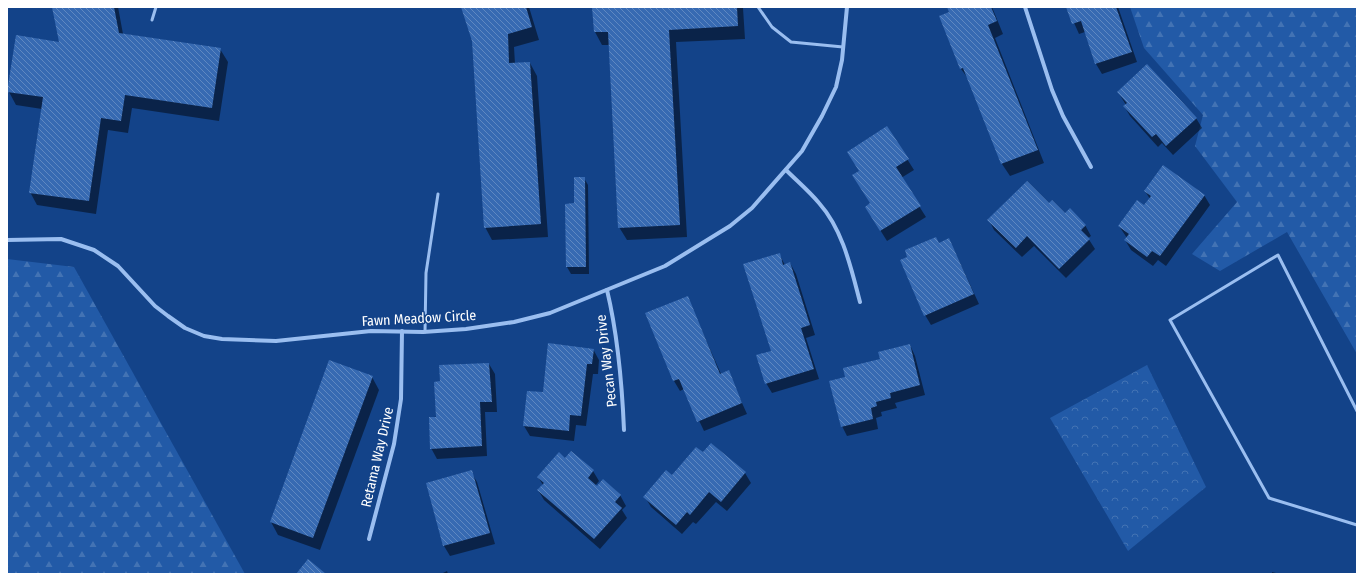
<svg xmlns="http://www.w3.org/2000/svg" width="1364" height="581" viewBox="0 0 1364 581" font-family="'Fira Sans Condensed',sans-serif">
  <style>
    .forest { fill: url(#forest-firs) }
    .park { fill: url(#park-crowns) }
    .shadow { fill: #0007 }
    .building { fill: url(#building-back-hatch) }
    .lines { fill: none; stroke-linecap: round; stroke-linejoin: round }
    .lane { stroke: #9abef0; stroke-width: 3 }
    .street { stroke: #9abef0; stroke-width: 4 }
    .labels { text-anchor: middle; stroke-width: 3; stroke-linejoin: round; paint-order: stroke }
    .street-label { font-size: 14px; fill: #fff; stroke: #134389 }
  </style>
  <defs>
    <pattern id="forest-firs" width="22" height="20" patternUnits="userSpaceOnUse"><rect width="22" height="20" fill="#225aa7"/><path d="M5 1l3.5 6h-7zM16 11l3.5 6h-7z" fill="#4373b4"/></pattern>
    <pattern id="park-crowns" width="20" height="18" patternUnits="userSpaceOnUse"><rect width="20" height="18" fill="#225aa7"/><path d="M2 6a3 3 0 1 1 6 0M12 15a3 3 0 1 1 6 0" fill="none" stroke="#4373b4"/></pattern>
    <pattern id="building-back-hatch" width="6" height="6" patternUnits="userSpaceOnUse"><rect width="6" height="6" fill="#376ab2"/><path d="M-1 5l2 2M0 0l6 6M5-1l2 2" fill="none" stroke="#5f88c1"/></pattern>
  </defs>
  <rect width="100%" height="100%" fill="#134389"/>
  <g class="forest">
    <path d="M 1130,7 L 1357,7 L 1357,354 L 1287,232 L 1220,271 L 1192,254 L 1237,202 L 1195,146 L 1203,115 L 1144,48 Z"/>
    <path d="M 7,259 L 74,267 L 245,574 L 7,574 Z"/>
  </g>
  <path class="park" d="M 1147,365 L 1206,487 L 1128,551 L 1050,418 Z"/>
  <g class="shadow">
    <path d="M 53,7 L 118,7 L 123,34 L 220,49 L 228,62 L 219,121 L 132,108 L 128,133 L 108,130 L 96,214 L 37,205 L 30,192 L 42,109 L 16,105 L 9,92 L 60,43 Z"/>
    <path d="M 462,7 L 529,7 L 539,40 L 514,47 L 515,64 L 530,63 L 537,76 L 548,237 L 492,240 L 485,227 L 473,41 Z"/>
    <path d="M 593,7 L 743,8 L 745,39 L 676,42 L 687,237 L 627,240 L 619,227 L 610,45 L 602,45 L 595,32 Z"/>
    <path d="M 948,7 L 992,7 L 1003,34 L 995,38 L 1044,163 L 1010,176 L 1002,164 L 970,81 L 961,69 L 940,16 L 950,12 Z"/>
    <path d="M 1067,7 L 1118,7 L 1137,62 L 1102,74 L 1096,64 L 1085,32 L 1079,34 Z"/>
    <path d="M 1118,92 L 1196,118 L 1202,128 L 1173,155 L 1162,143 L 1158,147 L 1130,116 L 1124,106 L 1126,105 Z"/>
    <path d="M 887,127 L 914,170 L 901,178 L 926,217 L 887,241 L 872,217 L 871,204 L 860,172 Z"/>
    <path d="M 584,178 L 588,185 L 589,274 L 571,274 L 567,267 L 575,204 Z"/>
    <path d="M 1145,191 L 1204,195 L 1210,205 L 1166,266 L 1158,260 L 1153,266 L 1131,250 L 1125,240 L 1127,238 L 1119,226 L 1145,206 L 1150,199 Z"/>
    <path d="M 1049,204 L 1085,225 L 1091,236 L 1088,238 L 1095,249 L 1066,278 L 1034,246 L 1022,257 L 994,230 L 989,220 Z"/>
    <path d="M 939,244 L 954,250 L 979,304 L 931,325 L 925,315 Z"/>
    <path d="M 779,254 L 785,265 L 790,263 L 796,274 L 815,335 L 806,338 L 819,379 L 772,393 L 766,383 L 772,351 Z"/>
    <path d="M 687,297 L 721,374 L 728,372 L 747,414 L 704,431 L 684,389 L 680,391 L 674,381 L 646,314 Z"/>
    <path d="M 910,345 L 915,356 L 925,395 L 895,403 L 897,408 L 881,412 L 882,416 L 876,418 L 878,429 L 847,436 L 842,426 L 846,378 Z"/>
    <path d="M 593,349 L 599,360 L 598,374 L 593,374 L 586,426 L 576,425 L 574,441 L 530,436 L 524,426 L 544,394 Z"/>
    <path d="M 489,364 L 495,374 L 497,412 L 485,412 L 487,456 L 437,459 L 431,448 L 441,382 Z"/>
    <path d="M 372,377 L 379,390 L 320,550 L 278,535 L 271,522 Z"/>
    <path d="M 712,444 L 745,473 L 751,483 L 727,511 L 716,502 L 696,524 L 693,522 L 682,534 L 651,507 L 645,497 L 703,454 Z"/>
    <path d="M 565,460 L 593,471 L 599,481 L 595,486 L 620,495 L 626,506 L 622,510 L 627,518 L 600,549 L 544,500 L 538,490 L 543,485 L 538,477 Z"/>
    <path d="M 471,472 L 477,482 L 495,544 L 450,556 L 444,546 L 427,484 Z"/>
    <path d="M 447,571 L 448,574 L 441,574 Z"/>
    <path d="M 1272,572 L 1280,574 L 1272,574 Z"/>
  </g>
  <g class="building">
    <path d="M 52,7 L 114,7 L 119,33 L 221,48 L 212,108 L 125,95 L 121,121 L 101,118 L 89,201 L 29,193 L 43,97 L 7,92 L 16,35 L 59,42 Z"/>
    <path d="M 461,7 L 526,7 L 532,27 L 508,34 L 509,63 L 530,62 L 541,224 L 484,228 L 472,41 Z"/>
    <path d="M 592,7 L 737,7 L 738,26 L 669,30 L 680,225 L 618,228 L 608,32 L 594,32 Z"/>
    <path d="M 947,7 L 991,7 L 997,21 L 988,25 L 1038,150 L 1001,164 L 963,68 L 960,69 L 939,16 L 949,12 Z"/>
    <path d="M 1066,7 L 1116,7 L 1132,52 L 1095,64 L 1081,21 L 1072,24 Z"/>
    <path d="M 1147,64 L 1197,118 L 1166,146 L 1156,134 L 1152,137 L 1123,106 L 1127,103 L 1117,92 Z"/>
    <path d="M 887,126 L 909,159 L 896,167 L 921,206 L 880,231 L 865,207 L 870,203 L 852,175 L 859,171 L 847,152 Z"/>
    <path d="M 1163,165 L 1205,195 L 1160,256 L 1152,251 L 1147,257 L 1124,240 L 1129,234 L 1118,226 L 1137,200 L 1144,205 L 1151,196 L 1144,191 Z"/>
    <path d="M 574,177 L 585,177 L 586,267 L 566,267 L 565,204 L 574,203 Z"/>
    <path d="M 1027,181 L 1049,203 L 1052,200 L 1065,213 L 1070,208 L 1086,225 L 1081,230 L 1090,239 L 1059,269 L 1027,236 L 1016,248 L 987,220 Z"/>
    <path d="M 936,237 L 939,243 L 949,238 L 974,294 L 924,316 L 900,260 L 907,257 L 905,250 Z"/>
    <path d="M 780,253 L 783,265 L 790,262 L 810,325 L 801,328 L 814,369 L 765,384 L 756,355 L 771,351 L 743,264 Z"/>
    <path d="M 688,296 L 720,374 L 729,370 L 742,403 L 697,422 L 679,379 L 673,381 L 645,313 Z"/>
    <path d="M 548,343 L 594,349 L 592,364 L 587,364 L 581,416 L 570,415 L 569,431 L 523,426 L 527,391 L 543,392 Z"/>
    <path d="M 910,344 L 920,385 L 890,393 L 891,398 L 876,402 L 877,406 L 871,408 L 873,419 L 841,427 L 829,381 L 845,377 L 843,368 L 880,359 L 878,352 Z"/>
    <path d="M 329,360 L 373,376 L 313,538 L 270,522 Z"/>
    <path d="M 489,363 L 492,402 L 480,402 L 482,446 L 430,449 L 429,417 L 436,417 L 434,382 L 440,381 L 439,365 Z"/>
    <path d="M 711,443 L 746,472 L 721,502 L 709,492 L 690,515 L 687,512 L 676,525 L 643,497 L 666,470 L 672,475 L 696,447 L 703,452 Z"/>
    <path d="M 571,451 L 594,470 L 588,478 L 597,486 L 603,479 L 621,495 L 615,502 L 622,508 L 594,539 L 537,490 L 544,483 L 537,477 L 559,452 L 565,458 Z"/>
    <path d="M 472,470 L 490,533 L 443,546 L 426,483 Z"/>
    <path d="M 308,559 L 326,574 L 296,574 Z"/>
  </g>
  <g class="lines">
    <g class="lane">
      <path d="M 758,7 L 772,27 L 791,42 L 843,47"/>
      <path d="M 152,20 L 156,7"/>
      <path d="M 425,332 L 426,273 L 438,194"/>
      <path d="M 1357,411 L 1278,255 L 1170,320 L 1269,498 L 1357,525"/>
    </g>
    <g class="street">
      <path d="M 1025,7 L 1052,90 L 1063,116 L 1091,167"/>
      <path d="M 786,170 C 797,181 809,191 819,203 C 843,230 851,268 860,302"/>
      <path d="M 7,240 L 61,239 L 94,250 L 118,266 L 155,306 L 168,316 L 185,328 L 204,336 L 222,339 L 276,341 L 371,331 L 423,332 L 466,329 L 514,322 L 550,313 L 665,266 L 730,226 L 752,208 L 802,151 L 822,116 L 836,87 L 842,60 L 847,7"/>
      <path d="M 607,290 C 618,336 622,383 624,430"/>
      <path d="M 369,539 L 394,444 L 401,399 L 402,331"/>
    </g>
  </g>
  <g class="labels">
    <g class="street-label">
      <text transform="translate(419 318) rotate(-3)" y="5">Fawn Meadow Circle</text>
      <text transform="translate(606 361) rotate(-97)" y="5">Pecan Way Drive</text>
      <text transform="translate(377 457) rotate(-77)" y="5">Retama Way Drive</text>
    </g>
  </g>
  <rect width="1364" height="581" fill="none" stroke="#ffffff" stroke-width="16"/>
</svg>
